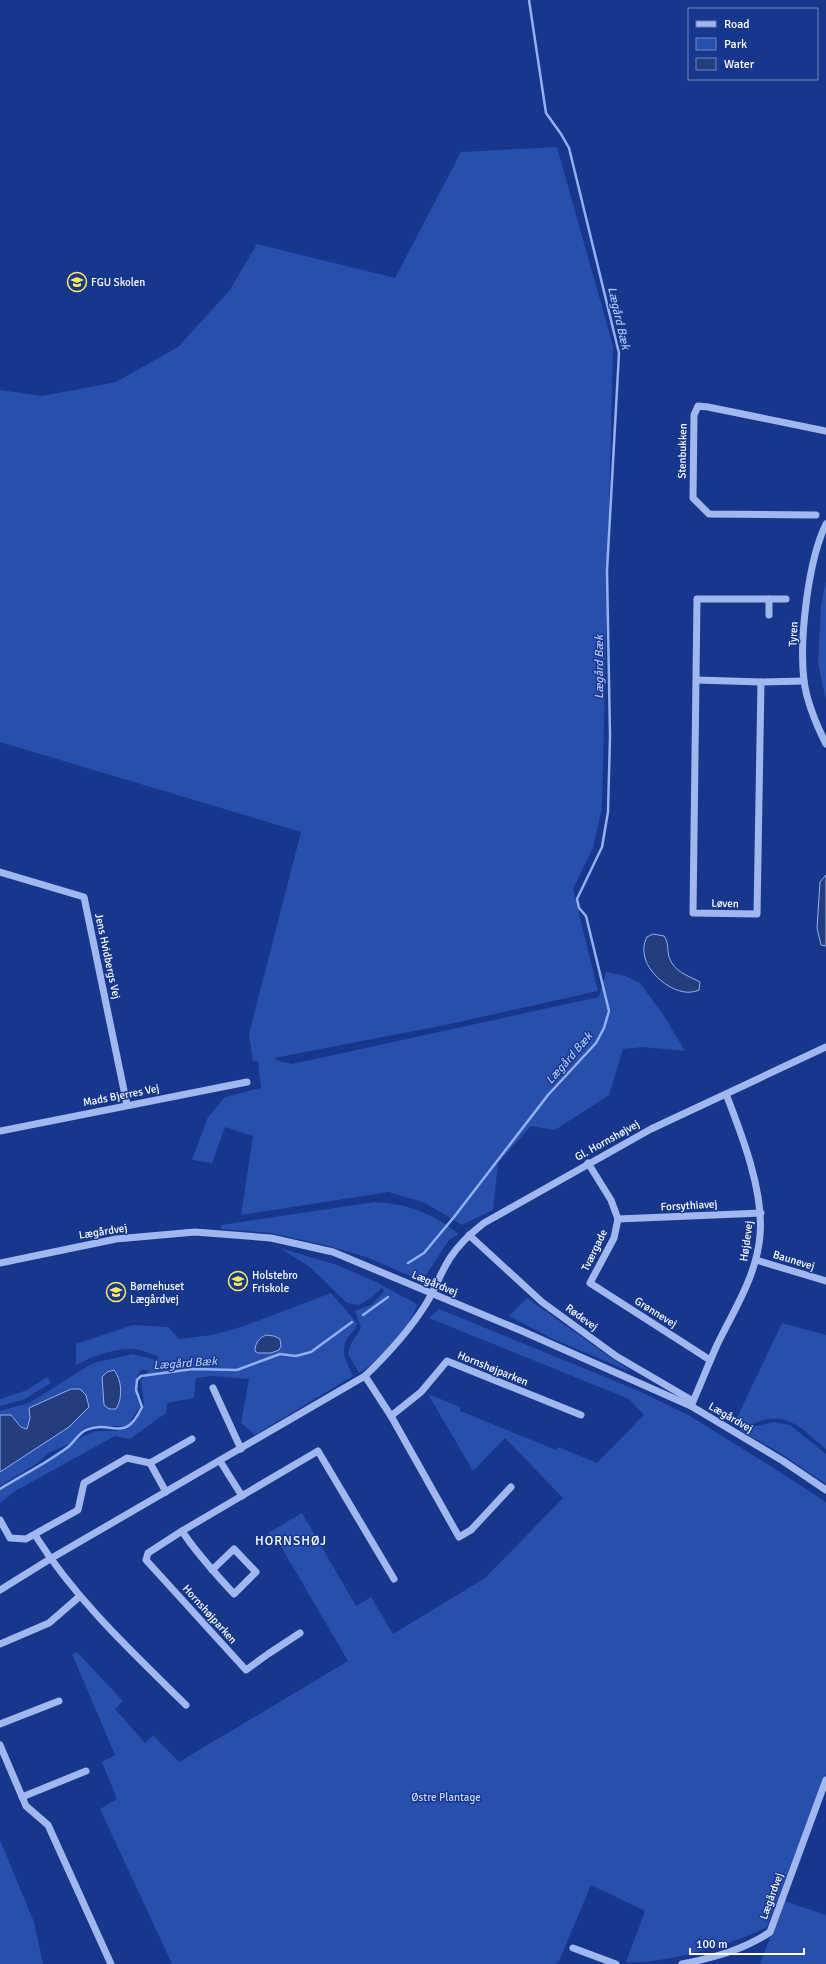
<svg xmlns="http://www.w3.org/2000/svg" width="826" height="1964" viewBox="0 0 826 1964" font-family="Signika,sans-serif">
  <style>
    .green { fill: #284fab; fill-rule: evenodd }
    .water { fill: #243d7d; stroke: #92b0f2 }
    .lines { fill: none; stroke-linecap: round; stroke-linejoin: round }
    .stream { stroke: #92b0f2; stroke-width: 2.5 }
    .minor { stroke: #a0b7ef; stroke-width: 7 }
    .labels { text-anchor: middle; stroke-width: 3; stroke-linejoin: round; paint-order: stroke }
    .poi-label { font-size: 11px; fill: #fff; stroke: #16378c; text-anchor: start }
    .street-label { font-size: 11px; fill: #fff; stroke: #16378c }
    .park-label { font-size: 11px; fill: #c6d6fb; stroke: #16378c }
    .water-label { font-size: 12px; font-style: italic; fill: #acc2f7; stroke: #16378c }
    .quarter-label { font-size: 13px; letter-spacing: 1px; fill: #fff; stroke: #16378c }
  </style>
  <rect width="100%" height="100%" fill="#16378c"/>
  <g class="green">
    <path d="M 557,147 L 613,346 L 602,808 L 593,848 L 573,889 L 598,991 L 445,1025 L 274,1058 L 279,1061 L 292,1064 L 599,997 L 606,972 L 625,976 L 640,983 L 664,1016 L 685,1051 L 643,1047 L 623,1049 L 609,1095 L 555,1130 L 531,1126 L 498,1163 L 493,1210 L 462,1225 L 425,1203 L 389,1192 L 241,1215 L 253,1136 L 225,1127 L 212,1163 L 192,1160 L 208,1117 L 225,1097 L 261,1088 L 258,1061 L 253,1061 L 249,1034 L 301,832 L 0,742 L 0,390 L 42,396 L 116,382 L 178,347 L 230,290 L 257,244 L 395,278 L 461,152 Z"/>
    <path d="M 826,580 L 826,701 L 818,663 L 821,605 Z"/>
    <path d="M 375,1202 C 409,1204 432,1213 459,1234 L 449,1240 L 426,1275 L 415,1278 L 366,1257 L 325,1245 L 271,1233 L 221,1229 L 221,1225 Z"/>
    <path d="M 280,1248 L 337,1265 L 376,1282 L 415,1303 L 417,1305 C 410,1329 380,1360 359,1373 L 348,1354 L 351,1344 L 361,1328 L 355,1311 L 371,1305 L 383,1293 L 384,1290 L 381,1288 L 371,1298 L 359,1305 L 347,1303 L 310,1267 Z"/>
    <path d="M 331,1293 L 357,1323 C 356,1329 353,1331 349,1336 C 338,1350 347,1362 353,1376 L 255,1435 L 241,1423 L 249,1379 L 212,1376 L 196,1378 L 194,1398 L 167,1403 L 166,1413 L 130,1439 L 115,1436 L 15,1491 L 0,1503 L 0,1490 L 83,1436 L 97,1431 L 117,1431 L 123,1426 L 92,1426 L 84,1428 L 71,1443 L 49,1453 L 36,1464 L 0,1486 L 0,1472 L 69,1427 L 30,1418 L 28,1428 L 25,1429 L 11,1415 L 0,1415 L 0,1411 L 29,1403 L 93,1363 L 133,1354 L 156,1360 L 159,1357 C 152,1354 142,1350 134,1349 C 116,1348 92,1356 76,1365 L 76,1344 L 133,1325 L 168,1327 L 179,1339 L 212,1335 L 244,1326 ZM 141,1370 L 149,1370 L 141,1381 L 144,1405 L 135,1418 L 130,1421 L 140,1407 C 135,1394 132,1383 141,1370 Z"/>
    <path d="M 527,1298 L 631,1372 L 551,1338 L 509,1316 Z"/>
    <path d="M 439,1309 L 639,1391 L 690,1416 L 769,1465 L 826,1502 L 826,1773 L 767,1927 C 732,1945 665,1964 626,1962 L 645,1911 L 591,1885 L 559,1961 L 555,1964 L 172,1964 L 100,1809 L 117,1799 L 102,1762 L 115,1755 L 72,1654 L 77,1652 L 123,1701 L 115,1709 L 145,1743 L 153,1735 L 179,1762 L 348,1661 L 279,1543 L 268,1533 L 302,1513 L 356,1606 L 371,1597 L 393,1634 L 485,1578 L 563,1498 L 505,1438 L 473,1471 L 428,1394 L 460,1407 L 460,1411 L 556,1450 L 558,1447 L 597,1463 L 644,1415 L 629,1399 L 429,1318 Z"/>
    <path d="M 782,1323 L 826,1335 L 826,1449 C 806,1433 792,1414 764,1420 C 754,1423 745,1427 734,1424 Z"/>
    <path d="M 47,1377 L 51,1383 L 23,1400 L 0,1406 L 0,1399 L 27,1390 Z"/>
    <path d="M 774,1422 L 790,1425 L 826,1454 L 826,1484 L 777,1451 L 739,1430 Z"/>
    <path d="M 0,1840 L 34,1922 L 43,1964 L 0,1964 Z"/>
    <path d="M 784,1901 L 826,1915 L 826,1964 L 760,1964 Z"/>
  </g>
  <g class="water">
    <path d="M 826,875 L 826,946 L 821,945 L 817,928 L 820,882 Z"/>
    <path d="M 653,934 L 664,936 C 669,943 667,949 669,957 C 674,972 687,975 700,982 L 699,990 C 680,999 653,979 646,961 C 643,953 643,944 647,937 Z"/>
    <path d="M 266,1335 L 274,1336 L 280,1339 L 281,1346 L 279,1350 L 271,1353 L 258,1353 L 255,1351 C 255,1343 259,1338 266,1335 Z"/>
    <path d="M 114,1370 C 122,1380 123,1398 116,1409 L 109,1409 L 104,1405 L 102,1377 L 107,1372 Z"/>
    <path d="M 71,1389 L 80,1389 L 86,1395 L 89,1407 L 69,1427 L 0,1472 L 0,1415 L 11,1415 L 21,1427 L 27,1429 L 30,1418 L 29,1408 Z"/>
  </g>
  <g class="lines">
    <g class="stream">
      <path d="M 408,1263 L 424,1253 L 454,1217 L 548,1095 L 596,1043 L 604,1028 L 609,1011 L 586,916 L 579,908 L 577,899 L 602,847 L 608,812 L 610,736 L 607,571 L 619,353 L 569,148 L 561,134 L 546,113 L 529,0"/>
      <path d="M 363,1315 L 388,1297"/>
      <path d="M 0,1489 C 22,1475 47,1463 68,1447 C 74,1442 79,1433 86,1430 C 114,1419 124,1445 142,1407 L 136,1390 L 137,1380 L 141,1376 L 193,1369 L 237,1370 L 280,1354 L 296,1356 L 311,1352 L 352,1322"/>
    </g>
    <g class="minor">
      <path d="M 816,515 L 709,514 L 693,498 L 694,415 L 698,406 L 708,407 L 826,431"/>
      <path d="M 826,524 C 808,561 799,640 804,681 C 807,703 816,724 826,744"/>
      <path d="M 769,615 L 769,599"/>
      <path d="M 697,680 L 761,682 L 804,681"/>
      <path d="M 761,682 L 757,914 L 693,913 L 697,599 L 786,599"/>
      <path d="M 0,872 L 84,897 L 127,1105"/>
      <path d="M 0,1131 L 247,1082"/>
      <path d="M 588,1163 L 611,1200 L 618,1219 L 614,1238 L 590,1283 L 710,1360"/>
      <path d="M 618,1219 L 761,1213"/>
      <path d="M 469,1235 L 542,1302 L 616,1356 L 693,1401"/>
      <path d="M 756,1260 L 826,1281"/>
      <path d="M 0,1263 L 116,1239 L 195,1232 L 271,1238 L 333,1252 L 522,1331 L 691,1406 L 783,1461 L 826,1490"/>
      <path d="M 365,1376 L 391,1416 L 459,1537 L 471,1530 L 511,1487"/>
      <path d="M 213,1388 L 241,1449"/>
      <path d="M 691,1406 C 700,1386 708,1365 717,1345 C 734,1310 757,1275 760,1235 C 764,1192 742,1135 726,1094"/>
      <path d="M 391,1416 L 421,1392 L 447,1361 L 581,1415"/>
      <path d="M 220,1461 L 242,1496"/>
      <path d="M 150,1463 L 166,1492"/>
      <path d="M 0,1520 L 10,1538 L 26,1539 L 78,1510 L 84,1483 L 127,1458 L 150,1463 L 192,1439"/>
      <path d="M 182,1531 C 197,1554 215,1573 234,1594 L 256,1572 L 234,1549 L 212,1570"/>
      <path d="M 35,1535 C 76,1600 132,1652 186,1705"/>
      <path d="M 0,1590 L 50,1559 L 365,1376 C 388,1354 409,1331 426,1304 C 435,1289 441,1272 450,1258 C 459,1244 471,1233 484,1223 L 651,1129 L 826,1047"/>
      <path d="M 300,1633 L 268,1654 L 246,1670 L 146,1560 L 148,1553 L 182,1531 L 318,1451 L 394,1579"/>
      <path d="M 0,1644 L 49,1623 L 79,1597"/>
      <path d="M 0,1724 L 59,1701"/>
      <path d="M 0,1745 L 26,1806 L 48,1825 L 111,1964"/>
      <path d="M 22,1797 L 86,1771"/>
      <path d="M 573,1948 L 616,1964"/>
      <path d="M 682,1964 C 712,1958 744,1950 770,1932 L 826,1780"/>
    </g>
  </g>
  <defs>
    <symbol id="school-ring" viewBox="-11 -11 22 22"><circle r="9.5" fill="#16378c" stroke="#ffea5e" stroke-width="1.5"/><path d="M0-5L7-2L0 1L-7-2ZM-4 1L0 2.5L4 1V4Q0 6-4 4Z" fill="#ffea5e"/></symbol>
  </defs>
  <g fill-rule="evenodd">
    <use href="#school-ring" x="66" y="271" width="22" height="22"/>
    <use href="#school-ring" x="227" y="1270" width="22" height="22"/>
    <use href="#school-ring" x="105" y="1281" width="22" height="22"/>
  </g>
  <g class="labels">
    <g class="poi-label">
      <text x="91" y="286">FGU Skolen</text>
      <text x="252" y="1279">Holstebro<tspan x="252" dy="13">Friskole</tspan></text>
      <text x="130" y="1290">Børnehuset<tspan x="130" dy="13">Lægårdvej</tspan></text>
    </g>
    <g class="street-label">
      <text transform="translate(682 451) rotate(-89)" y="4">Stenbukken</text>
      <text transform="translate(793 634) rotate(-87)" y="4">Tyren</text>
      <text transform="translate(725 903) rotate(1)" y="4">Løven</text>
      <text transform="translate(108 956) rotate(78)" y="4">Jens Hvidbergs Vej</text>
      <text transform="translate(121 1095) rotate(-11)" y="4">Mads Bjerres Vej</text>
      <text transform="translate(607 1140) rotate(-29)" y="4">Gl. Hornshøjvej</text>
      <text transform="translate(689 1205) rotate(-3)" y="4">Forsythiavej</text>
      <text transform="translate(103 1231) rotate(-9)" y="4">Lægårdvej</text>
      <text transform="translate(746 1241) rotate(-82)" y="4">Højdevej</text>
      <text transform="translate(594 1250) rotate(-64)" y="4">Tværgade</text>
      <text transform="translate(794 1260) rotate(17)" y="4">Baunevej</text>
      <text transform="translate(435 1283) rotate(23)" y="4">Lægårdvej</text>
      <text transform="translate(656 1312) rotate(32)" y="4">Grønnevej</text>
      <text transform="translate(582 1317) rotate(36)" y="4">Rødevej</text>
      <text transform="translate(493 1368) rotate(22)" y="4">Hornshøjparken</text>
      <text transform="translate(731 1417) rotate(30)" y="4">Lægårdvej</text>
      <text transform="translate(210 1614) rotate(48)" y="4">Hornshøjparken</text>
      <text transform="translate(771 1896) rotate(-70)" y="4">Lægårdvej</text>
    </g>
    <g class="park-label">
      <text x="446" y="1801">Østre Plantage</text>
    </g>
    <g class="water-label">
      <text transform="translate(619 318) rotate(77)" y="4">Lægård Bæk</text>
      <text transform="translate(599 667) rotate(-90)" y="4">Lægård Bæk</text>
      <text transform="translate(569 1058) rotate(-49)" y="4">Lægård Bæk</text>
      <text transform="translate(185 1363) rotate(-4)" y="4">Lægård Bæk</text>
    </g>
    <g class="quarter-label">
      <text x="291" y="1545">HORNSHØJ</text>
    </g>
  </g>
  <rect x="688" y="8" width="130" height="72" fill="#16378c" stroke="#7387ba"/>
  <rect x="696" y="21" width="20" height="6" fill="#a0b7ef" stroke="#7387ba"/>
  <text x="724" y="28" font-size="12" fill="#ffffff">Road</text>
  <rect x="696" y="38" width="20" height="12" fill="#284fab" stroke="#7387ba"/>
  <text x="724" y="48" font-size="12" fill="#ffffff">Park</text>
  <rect x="696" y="58" width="20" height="12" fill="#243d7d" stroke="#7387ba"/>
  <text x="724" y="68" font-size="12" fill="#ffffff">Water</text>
  <path d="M690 1948v6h114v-6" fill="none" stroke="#ffffff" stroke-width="2"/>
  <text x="696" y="1948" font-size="12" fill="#ffffff" stroke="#16378c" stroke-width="3" paint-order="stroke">100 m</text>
</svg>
